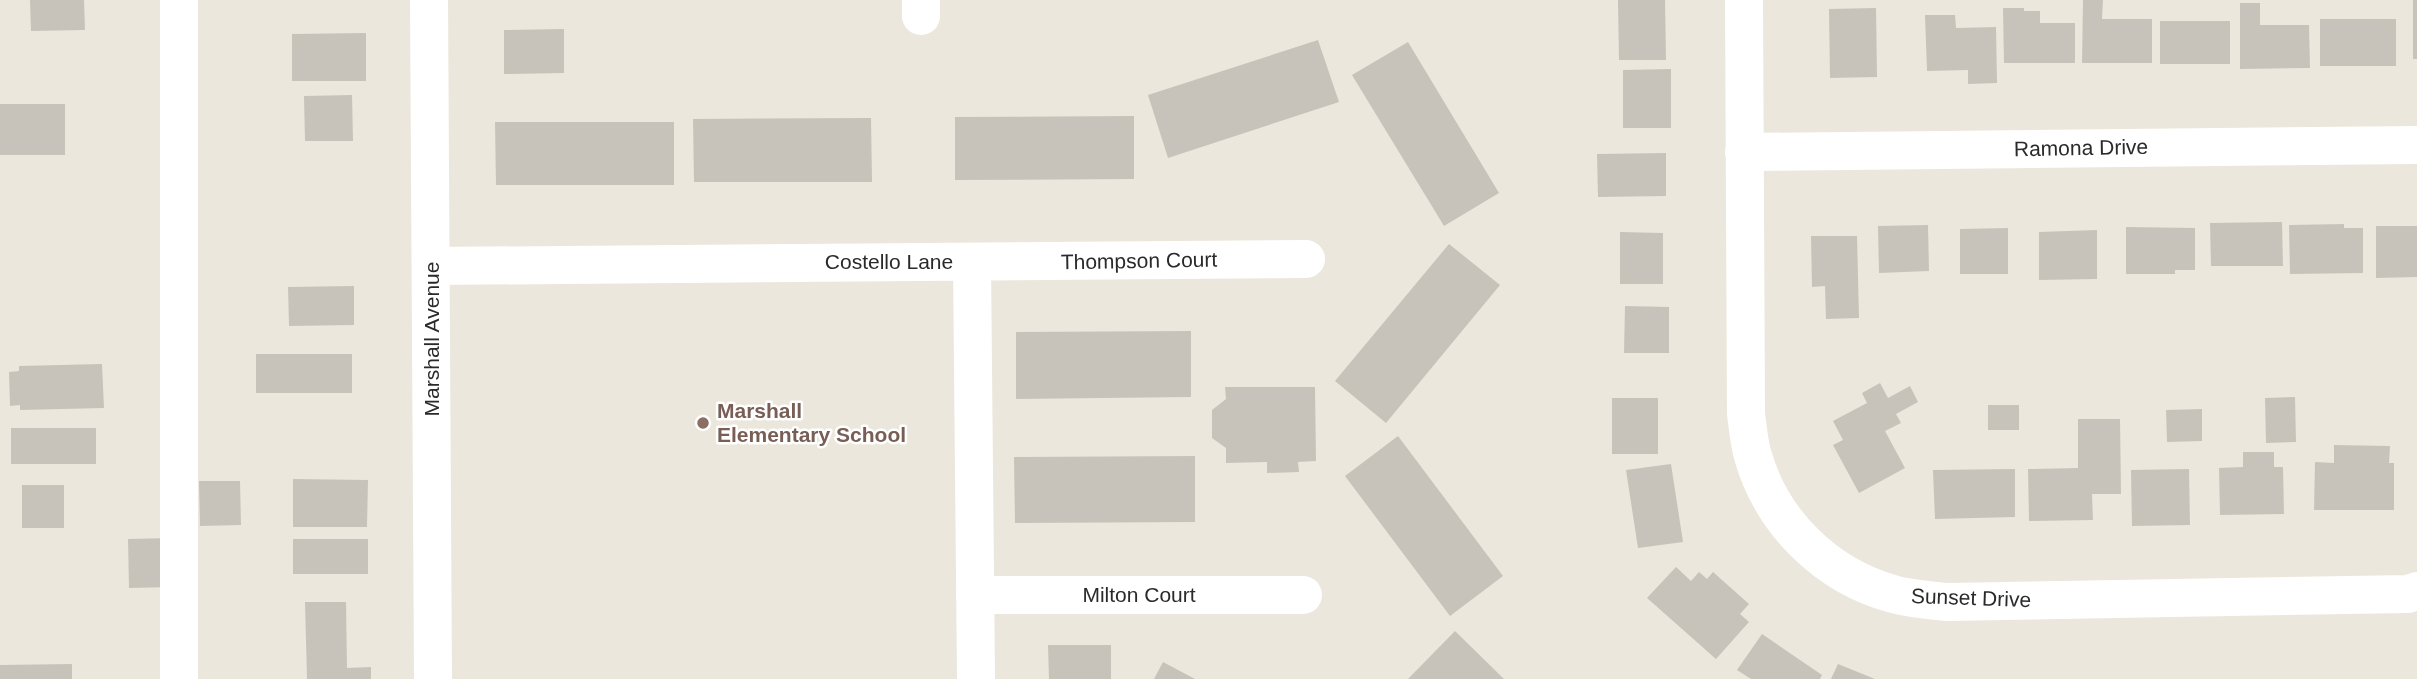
<svg xmlns="http://www.w3.org/2000/svg" width="2417" height="679" viewBox="0 0 2417 679" font-family="Helvetica,sans-serif">
  <style>
    .building { fill: #c7c3bb }
    .lines { fill: none; stroke-linecap: round; stroke-linejoin: round }
    .minor { stroke: #fff; stroke-width: 38 }
    .education-dot { fill: #8d6e63; stroke: #fff; stroke-width: 2.5 }
    .labels { text-anchor: middle; stroke-width: 5; stroke-linejoin: round; paint-order: stroke }
    .street-label { font-size: 21px; fill: #2a2a2a; stroke: #fff }
    .education-label { font-size: 21px; font-weight: bold; fill: #785e54; stroke: #fff; text-anchor: start }
  </style>
  <rect width="100%" height="100%" fill="#ece7dc"/>
  <g class="building">
    <path d="M 30,0 L 84,0 L 85,30 L 31,31 Z"/>
    <path d="M 1618,0 L 1665,0 L 1666,60 L 1619,60 Z"/>
    <path d="M 2083,0 L 2103,0 L 2102,19 L 2152,19 L 2152,63 L 2082,63 Z"/>
    <rect x="2413" y="0" width="4" height="59"/>
    <path d="M 2240,3 L 2260,3 L 2260,25 L 2309,25 L 2310,68 L 2240,69 Z"/>
    <path d="M 1876,8 L 1877,77 L 1830,78 L 1829,9 Z"/>
    <path d="M 2003,8 L 2024,8 L 2024,11 L 2040,11 L 2040,23 L 2075,23 L 2075,63 L 2004,63 Z"/>
    <path d="M 1925,15 L 1955,15 L 1956,28 L 1996,27 L 1997,83 L 1968,84 L 1968,70 L 1927,71 Z"/>
    <rect x="2320" y="19" width="76" height="47"/>
    <rect x="2160" y="21" width="70" height="43"/>
    <path d="M 564,29 L 564,73 L 504,74 L 504,30 Z"/>
    <path d="M 366,33 L 366,81 L 292,81 L 292,34 Z"/>
    <path d="M 1318,40 L 1339,102 L 1168,158 L 1148,95 Z"/>
    <path d="M 1408,42 L 1499,193 L 1444,226 L 1352,75 Z"/>
    <path d="M 1671,69 L 1671,128 L 1623,128 L 1623,70 Z"/>
    <path d="M 352,95 L 353,141 L 305,141 L 304,96 Z"/>
    <rect x="0" y="104" width="65" height="51"/>
    <path d="M 1134,116 L 1134,179 L 955,180 L 955,117 Z"/>
    <path d="M 871,118 L 872,182 L 694,182 L 693,119 Z"/>
    <path d="M 495,122 L 674,122 L 674,185 L 496,185 Z"/>
    <path d="M 1666,153 L 1666,196 L 1598,197 L 1597,154 Z"/>
    <path d="M 2282,222 L 2283,266 L 2211,266 L 2210,223 Z"/>
    <path d="M 2344,224 L 2344,228 L 2363,228 L 2363,273 L 2290,274 L 2289,225 Z"/>
    <path d="M 1928,225 L 1929,271 L 1879,273 L 1878,226 Z"/>
    <path d="M 2376,226 L 2417,226 L 2417,277 L 2376,278 Z"/>
    <path d="M 2126,227 L 2195,228 L 2195,270 L 2175,270 L 2175,274 L 2126,274 Z"/>
    <path d="M 2008,228 L 2008,274 L 1960,274 L 1960,229 Z"/>
    <path d="M 2097,230 L 2097,279 L 2039,280 L 2039,232 Z"/>
    <path d="M 1620,232 L 1663,233 L 1663,284 L 1620,284 Z"/>
    <path d="M 1811,236 L 1857,236 L 1859,318 L 1826,319 L 1825,286 L 1812,287 Z"/>
    <path d="M 1449,244 L 1500,285 L 1386,423 L 1335,381 Z"/>
    <path d="M 354,286 L 354,325 L 289,326 L 288,287 Z"/>
    <path d="M 1625,306 L 1669,307 L 1669,353 L 1624,353 Z"/>
    <path d="M 1191,331 L 1191,397 L 1016,399 L 1016,332 Z"/>
    <rect x="256" y="354" width="96" height="39"/>
    <path d="M 102,364 L 104,408 L 20,410 L 20,405 L 10,406 L 9,372 L 19,371 L 19,366 Z"/>
    <path d="M 1880,383 L 1888,398 L 1910,386 L 1918,402 L 1896,414 L 1901,423 L 1885,431 L 1905,468 L 1859,493 L 1833,445 L 1843,440 L 1833,421 L 1867,403 L 1862,393 Z"/>
    <path d="M 1225,387 L 1315,387 L 1316,461 L 1298,462 L 1299,472 L 1267,473 L 1267,462 L 1226,463 L 1226,448 L 1212,438 L 1212,410 L 1226,399 Z"/>
    <path d="M 2295,397 L 2296,442 L 2266,443 L 2265,398 Z"/>
    <rect x="1612" y="398" width="46" height="56"/>
    <rect x="1988" y="405" width="31" height="25"/>
    <path d="M 2202,409 L 2202,441 L 2167,442 L 2166,410 Z"/>
    <path d="M 2078,419 L 2120,419 L 2121,494 L 2092,494 L 2093,520 L 2029,521 L 2028,469 L 2078,468 Z"/>
    <rect x="11" y="428" width="85" height="36"/>
    <path d="M 1398,436 L 1503,576 L 1450,616 L 1345,476 Z"/>
    <path d="M 2334,445 L 2390,446 L 2389,463 L 2394,463 L 2394,510 L 2314,510 L 2315,462 L 2334,463 Z"/>
    <path d="M 2243,452 L 2274,452 L 2274,467 L 2283,467 L 2284,514 L 2220,515 L 2219,468 L 2243,467 Z"/>
    <path d="M 1195,456 L 1195,522 L 1015,523 L 1014,457 Z"/>
    <path d="M 1671,464 L 1683,542 L 1638,548 L 1626,470 Z"/>
    <path d="M 2015,469 L 2015,517 L 1935,519 L 1933,470 Z"/>
    <path d="M 2189,469 L 2190,525 L 2132,526 L 2131,470 Z"/>
    <path d="M 293,479 L 368,480 L 367,527 L 293,527 Z"/>
    <path d="M 199,481 L 240,481 L 241,525 L 200,526 Z"/>
    <rect x="22" y="485" width="42" height="43"/>
    <path d="M 171,538 L 172,587 L 129,588 L 128,539 Z"/>
    <rect x="293" y="539" width="75" height="35"/>
    <path d="M 1676,567 L 1691,581 L 1699,572 L 1707,579 L 1713,572 L 1749,604 L 1740,614 L 1749,622 L 1716,659 L 1647,598 Z"/>
    <path d="M 305,602 L 346,602 L 347,668 L 371,667 L 371,679 L 307,679 Z"/>
    <path d="M 1455,631 L 1504,679 L 1408,679 Z"/>
    <path d="M 1762,634 L 1822,675 L 1820,679 L 1751,679 L 1737,670 Z"/>
    <path d="M 1048,645 L 1111,645 L 1111,679 L 1049,679 Z"/>
    <path d="M 1163,662 L 1195,679 L 1154,679 Z"/>
    <path d="M 72,664 L 72,679 L 0,679 L 0,665 Z"/>
    <path d="M 1838,664 L 1875,679 L 1831,679 Z"/>
  </g>
  <g class="lines">
    <g class="minor">
      <path d="M 179,0 L 179,679"/>
      <path d="M 429,0 L 433,679"/>
      <path d="M 921,0 L 921,16"/>
      <path d="M 1744,0 L 1746,414 C 1748,428 1749,443 1753,456 C 1772,523 1827,576 1893,594 C 1910,599 1929,600 1947,602 L 2408,594 L 2417,591"/>
      <path d="M 1744,152 L 2417,145"/>
      <path d="M 972,263 L 976,679"/>
      <path d="M 431,266 L 1306,259"/>
      <path d="M 975,595 L 1303,595"/>
    </g>
  </g>
  <circle class="education-dot" cx="703" cy="423" r="7"/>
  <g class="labels">
    <g class="street-label">
      <text transform="translate(2081 148) rotate(-1)" y="7">Ramona Drive</text>
      <text transform="translate(1139 261) rotate(-1)" y="7">Thompson Court</text>
      <text x="889" y="269">Costello Lane</text>
      <text transform="translate(432 339) rotate(-90)" y="7">Marshall Avenue</text>
      <text x="1139" y="602">Milton Court</text>
      <text transform="translate(1971 598) rotate(2)" y="7">Sunset Drive</text>
    </g>
    <g class="education-label">
      <text x="717" y="418">Marshall<tspan x="717" dy="24">Elementary School</tspan></text>
    </g>
  </g>
</svg>
